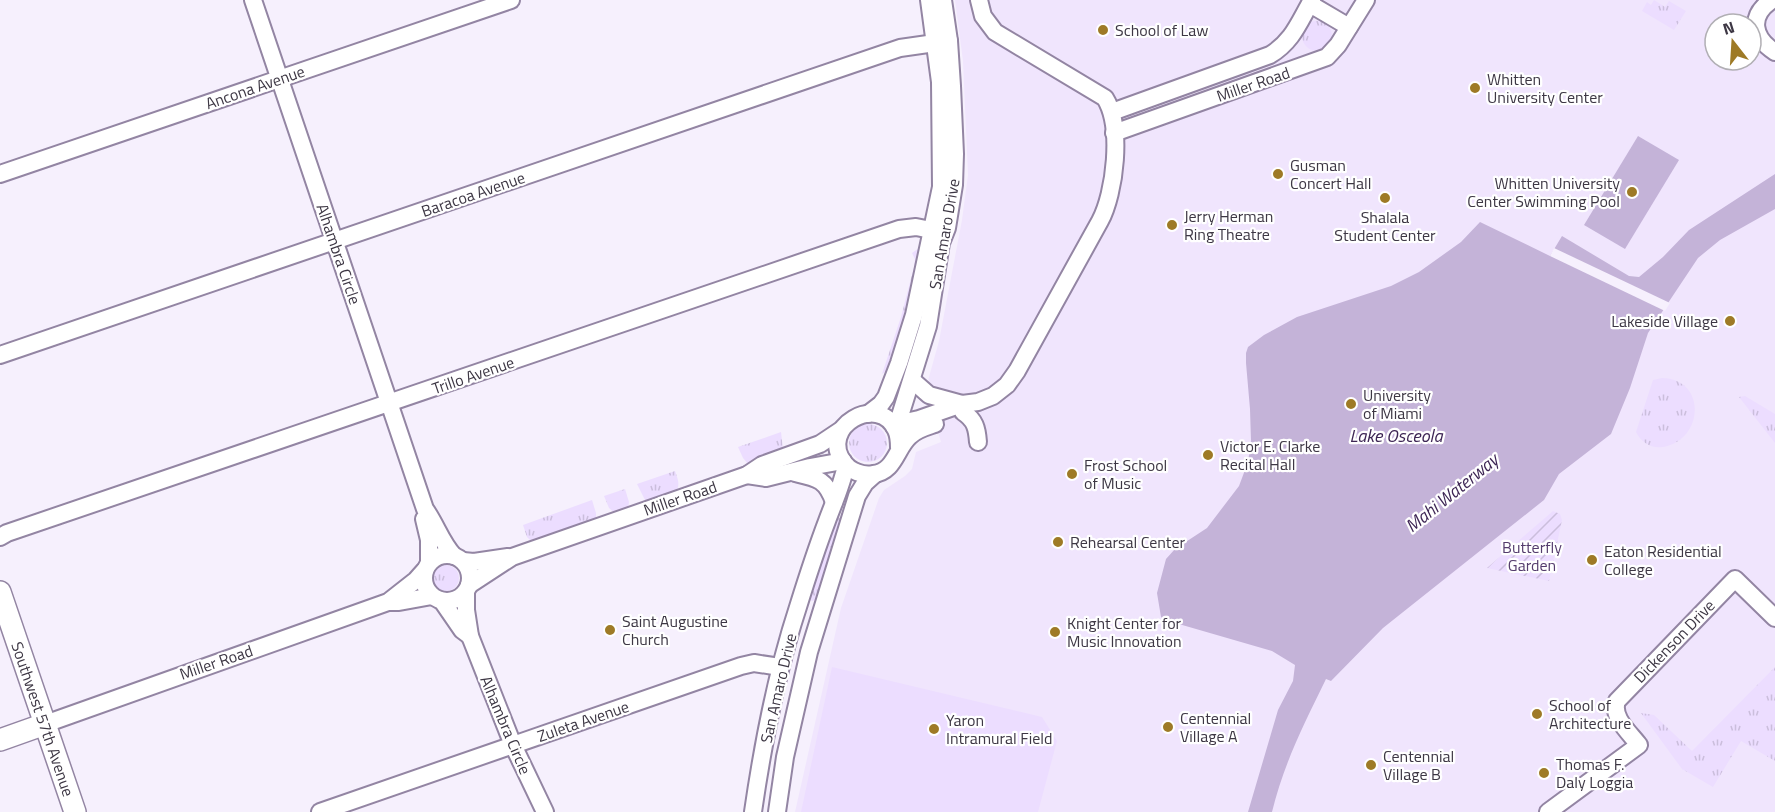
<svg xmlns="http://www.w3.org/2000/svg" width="1775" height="812" viewBox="0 0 1775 812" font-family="'Titillium Web',sans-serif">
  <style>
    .built { fill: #f0e5fd; fill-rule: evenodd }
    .grass { fill: url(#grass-tufts) }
    .park { fill: #ecddff }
    .garden { fill: url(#garden-furrows) }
    .water { fill: #c4b3d8 }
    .pier { fill: #f6f0fd }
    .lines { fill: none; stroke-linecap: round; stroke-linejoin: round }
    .minor-casing { stroke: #9385a3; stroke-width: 20 }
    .major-casing { stroke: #9385a3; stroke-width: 24 }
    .minor { stroke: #fff; stroke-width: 16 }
    .major { stroke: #fff; stroke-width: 21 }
    .poi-dot { fill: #9e7a26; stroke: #fff; stroke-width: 2 }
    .labels { text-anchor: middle; stroke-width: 4.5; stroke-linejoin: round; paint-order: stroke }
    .poi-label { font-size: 16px; fill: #3d3744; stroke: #fff; text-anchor: start }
    .street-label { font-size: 16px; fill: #3d3744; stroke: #fff }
    .park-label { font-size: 16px; fill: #543c6d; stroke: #fff }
    .water-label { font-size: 18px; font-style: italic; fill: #3d2554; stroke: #fff }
  </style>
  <defs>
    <pattern id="grass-tufts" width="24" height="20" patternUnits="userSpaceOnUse" patternTransform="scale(1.5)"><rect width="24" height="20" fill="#ecddff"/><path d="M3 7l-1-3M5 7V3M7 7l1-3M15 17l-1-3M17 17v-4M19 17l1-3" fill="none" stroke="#cbbedc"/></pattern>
    <pattern id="garden-furrows" width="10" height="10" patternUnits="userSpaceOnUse" patternTransform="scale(1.5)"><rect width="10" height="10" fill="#ecddff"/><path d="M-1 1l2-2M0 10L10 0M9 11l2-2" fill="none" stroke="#cbbedc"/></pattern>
  </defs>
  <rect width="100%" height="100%" fill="#f6f0fd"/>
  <path class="built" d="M 955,0 L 1775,0 L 1775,812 L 795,812 L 841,608 L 879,498 L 884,490 L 905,476 L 912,469 L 916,452 L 941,442 L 932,411 L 929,406 L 924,402 L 929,377 L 939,341 L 962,220 L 968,175 L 963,61 ZM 1715,24 L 1751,24 L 1751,60 L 1715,60 Z"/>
  <g class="grass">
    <path d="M 1654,0 L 1665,7 L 1669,1 L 1686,11 L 1674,30 L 1642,11 L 1647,2 L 1651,5 Z"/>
    <circle cx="1317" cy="36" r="15"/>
    <path d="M 919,248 L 905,320 L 889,369 L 882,374 L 901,317 L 914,267 L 915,259 L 912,253 Z"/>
    <path d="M 1662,378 C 1707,379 1704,440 1663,447 C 1651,449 1641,442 1636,432 L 1653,380 Z"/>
    <path d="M 1745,396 L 1775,414 L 1775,443 L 1739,397 Z"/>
    <circle cx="868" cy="443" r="19"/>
    <path d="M 781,432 L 783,449 L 748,464 L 743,458 L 738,447 Z"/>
    <path d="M 675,471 C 677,477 681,485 676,491 L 649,500 L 645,500 L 637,484 Z"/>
    <path d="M 625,489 L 629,502 L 628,508 L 615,513 L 609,508 L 604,496 Z"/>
    <path d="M 592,500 L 596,513 L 596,519 L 593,521 L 534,541 L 531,541 L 527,537 L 523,525 Z"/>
    <path d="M 836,516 L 842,519 L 818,599 L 812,601 L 810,599 L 808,593 Z"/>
    <circle cx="446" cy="578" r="13"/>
    <path d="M 1775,667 L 1775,761 L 1741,741 L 1713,787 L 1682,769 L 1641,713 L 1654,715 L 1692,751 Z"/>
  </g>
  <path class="park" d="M 832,667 L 1042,717 L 1057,741 L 1038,812 L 801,812 Z"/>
  <path class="garden" d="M 1553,511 L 1560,514 L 1562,520 L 1549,581 L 1487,568 Z"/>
  <g class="water">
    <path d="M 1638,136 L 1679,160 L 1625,249 L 1584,225 Z"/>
    <path d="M 1775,174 L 1775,209 L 1720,240 L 1698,258 L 1648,333 L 1630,388 L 1611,434 L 1559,474 L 1544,500 L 1383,628 L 1331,681 L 1326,679 C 1304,724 1284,763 1272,812 L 1248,812 L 1278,710 L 1293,681 L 1295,665 L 1272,651 L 1165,620 L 1161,617 L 1157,593 L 1166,559 L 1175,549 L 1207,528 L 1239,486 L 1248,462 L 1251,441 L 1250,409 L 1246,363 L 1246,353 L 1248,347 L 1264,335 L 1297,317 L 1391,286 L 1419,272 L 1461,242 L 1480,222 L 1550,256 L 1562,236 L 1629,276 L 1639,277 L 1663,257 L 1689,230 Z"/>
  </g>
  <path class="pier" d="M 1554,248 L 1670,303 L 1665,311 L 1550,256 Z"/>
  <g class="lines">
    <defs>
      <g id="minor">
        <path d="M 253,0 L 425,509 C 436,524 441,542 454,556"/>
        <path d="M 1772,0 C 1748,16 1753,38 1775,52"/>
        <path d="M 1310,4 L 1349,27"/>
        <path d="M 1112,112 L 1270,55 C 1293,41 1299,22 1312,0"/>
        <path d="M 1114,133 L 1327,57 L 1338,45 L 1366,0"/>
        <path d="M 0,174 L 511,0"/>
        <path d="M 0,355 L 900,48 L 949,41"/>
        <path d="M 912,380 L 929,395 L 962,404"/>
        <path d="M 963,412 C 975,420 977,428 978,442"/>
        <path d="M 868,414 L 881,404 L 886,397 L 899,363 L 914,315 L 941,187 L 940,82 L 929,0"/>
        <path d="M 894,426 L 900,416 L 928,326 L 941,243 L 947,228 L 954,185 L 955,154 L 952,86 L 949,41 L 943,0"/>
        <path d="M 896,428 L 910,421 L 919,419 L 962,404 L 978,402 L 993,396 L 1007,385 L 1017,371 L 1100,221 C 1115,193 1123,127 1105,98 L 995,32 L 983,16 L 979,0"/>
        <path d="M 899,448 C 899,443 899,436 896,430 C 879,392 817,427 844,463 C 850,471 863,476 873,474 C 895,472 896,448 910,436 C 917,429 926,427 935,424"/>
        <path d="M 795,473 C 817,478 826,479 834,502"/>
        <path d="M 747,475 L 766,478 L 810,467 L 843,461"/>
        <path d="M 424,519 L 429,540 L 429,563"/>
        <path d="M 0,537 L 7,533 L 899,229 L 916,227 L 931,230 L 941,243"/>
        <circle cx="447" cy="578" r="23"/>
        <path d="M 463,561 L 474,562 L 508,557"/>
        <path d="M 469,585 L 512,557 L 747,475 L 762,465 L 820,444 L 841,430"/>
        <path d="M 466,592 L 466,610 L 470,636 L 513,745 L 545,812"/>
        <path d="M 442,601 L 462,630 L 470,636"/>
        <path d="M 389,602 L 399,602 L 432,596"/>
        <path d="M 45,724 L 388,602 L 416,580 L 424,571"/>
        <path d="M 320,812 L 741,666 L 754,663 L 780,667"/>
        <path d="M 753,812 C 763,743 776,674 798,607 C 807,578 816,550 827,521 C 834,502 842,485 846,465"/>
        <path d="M 777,812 L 785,757 L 809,652 L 857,496 L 865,483 L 875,474"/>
        <path d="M 1548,812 L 1639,745 C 1629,732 1611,717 1617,701 L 1735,579 L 1775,618"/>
      </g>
      <g id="major">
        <path d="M 0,592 L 75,812"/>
        <path d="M 0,740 L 45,724"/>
      </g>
    </defs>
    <use href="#minor" class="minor-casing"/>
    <use href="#major" class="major-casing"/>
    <use href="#minor" class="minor"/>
    <use href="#major" class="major"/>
  </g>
  <g class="poi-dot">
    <circle cx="1103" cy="30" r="6"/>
    <circle cx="1475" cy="88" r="6"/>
    <circle cx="1278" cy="174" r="6"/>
    <circle cx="1632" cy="192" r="6"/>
    <circle cx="1385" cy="198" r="6"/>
    <circle cx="1172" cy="225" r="6"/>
    <circle cx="1730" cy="321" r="6"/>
    <circle cx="1351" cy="404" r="6"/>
    <circle cx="1208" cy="455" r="6"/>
    <circle cx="1072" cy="474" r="6"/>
    <circle cx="1058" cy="542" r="6"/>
    <circle cx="1592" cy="560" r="6"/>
    <circle cx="610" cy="630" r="6"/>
    <circle cx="1055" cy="632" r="6"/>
    <circle cx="1537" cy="714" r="6"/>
    <circle cx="1168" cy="727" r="6"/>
    <circle cx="934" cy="729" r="6"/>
    <circle cx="1371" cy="765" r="6"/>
    <circle cx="1544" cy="773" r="6"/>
  </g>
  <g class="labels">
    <g class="poi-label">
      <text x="1115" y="36">School of Law</text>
      <text x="1487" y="85">Whitten<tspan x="1487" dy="18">University Center</tspan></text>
      <text x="1290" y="171">Gusman<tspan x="1290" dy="18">Concert Hall</tspan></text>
      <text x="1620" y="189" text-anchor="end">Whitten University<tspan x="1620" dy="18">Center Swimming Pool</tspan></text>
      <text x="1184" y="222">Jerry Herman<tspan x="1184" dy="18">Ring Theatre</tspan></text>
      <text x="1385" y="223" text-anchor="middle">Shalala<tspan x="1385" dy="18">Student Center</tspan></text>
      <text x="1718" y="327" text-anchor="end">Lakeside Village</text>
      <text x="1363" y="401">University<tspan x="1363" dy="18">of Miami</tspan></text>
      <text x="1220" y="452">Victor E. Clarke<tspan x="1220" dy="18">Recital Hall</tspan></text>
      <text x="1084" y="471">Frost School<tspan x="1084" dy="18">of Music</tspan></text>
      <text x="1070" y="548">Rehearsal Center</text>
      <text x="1604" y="557">Eaton Residential<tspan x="1604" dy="18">College</tspan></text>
      <text x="622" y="627">Saint Augustine<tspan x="622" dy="18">Church</tspan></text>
      <text x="1067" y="629">Knight Center for<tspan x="1067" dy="18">Music Innovation</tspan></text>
      <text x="1549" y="711">School of<tspan x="1549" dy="18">Architecture</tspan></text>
      <text x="1180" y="724">Centennial<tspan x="1180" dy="18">Village A</tspan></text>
      <text x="946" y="726">Yaron<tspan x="946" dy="18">Intramural Field</tspan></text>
      <text x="1383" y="762">Centennial<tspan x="1383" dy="18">Village B</tspan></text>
      <text x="1556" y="770">Thomas F.<tspan x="1556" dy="18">Daly Loggia</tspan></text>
    </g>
    <g class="street-label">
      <text transform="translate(1253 84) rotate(-19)" y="6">Miller Road</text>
      <text transform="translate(255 87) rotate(-19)" y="6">Ancona Avenue</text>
      <text transform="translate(473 194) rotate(-19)" y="6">Baracoa Avenue</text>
      <text transform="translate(944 234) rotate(-80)" y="6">San Amaro Drive</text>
      <text transform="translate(339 254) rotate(71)" y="6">Alhambra Circle</text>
      <text transform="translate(473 375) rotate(-19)" y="6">Trillo Avenue</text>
      <text transform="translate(680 498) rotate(-19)" y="6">Miller Road</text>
      <text transform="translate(1674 641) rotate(-46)" y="6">Dickenson Drive</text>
      <text transform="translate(216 662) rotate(-19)" y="6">Miller Road</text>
      <text transform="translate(778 688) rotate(-77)" y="6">San Amaro Drive</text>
      <text transform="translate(43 719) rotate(71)" y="6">Southwest 57th Avenue</text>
      <text transform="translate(583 721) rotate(-19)" y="6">Zuleta Avenue</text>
      <text transform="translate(506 725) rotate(67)" y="6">Alhambra Circle</text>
    </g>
    <g class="park-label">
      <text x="1532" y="553">Butterfly<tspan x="1532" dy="18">Garden</tspan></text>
    </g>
    <g class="water-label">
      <text x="1396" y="442">Lake Osceola</text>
      <text transform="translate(1452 493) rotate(-39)" y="6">Mahi Waterway</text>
    </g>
  </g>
  <g transform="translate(1733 42) rotate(343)"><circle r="28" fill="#ffffff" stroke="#b1afb4" stroke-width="1.5"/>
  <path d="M0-4.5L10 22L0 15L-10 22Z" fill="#9e7a26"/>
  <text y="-9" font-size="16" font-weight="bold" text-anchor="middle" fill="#3d3744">N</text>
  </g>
</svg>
